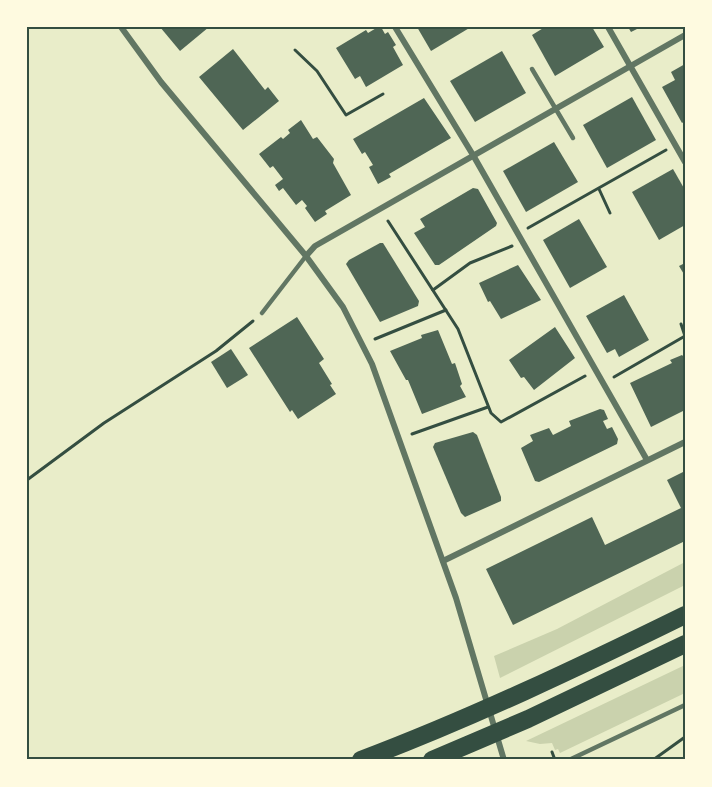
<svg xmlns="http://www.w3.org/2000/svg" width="712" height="787" viewBox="0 0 712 787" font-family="Manrope,sans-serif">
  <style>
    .green { fill: #cad2ad }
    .building { fill: #4f6655 }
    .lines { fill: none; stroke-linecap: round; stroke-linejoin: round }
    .path { stroke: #344e41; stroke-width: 3 }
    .service { stroke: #617663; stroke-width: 4.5 }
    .minor { stroke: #617663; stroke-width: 6 }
    .motorway { stroke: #344e41; stroke-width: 18 }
    .neatline { fill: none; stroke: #344e41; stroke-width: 2 }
  </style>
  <rect width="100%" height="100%" fill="#e9edc9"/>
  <g class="green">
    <path d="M 685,562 L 685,585 L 500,678 L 494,656 L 557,629 Z"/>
    <path d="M 685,665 L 685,693 L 560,753 L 558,749 L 555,750 L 552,743 L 540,744 L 526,741 Z"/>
  </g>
  <g class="building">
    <path d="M 160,27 L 209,27 L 180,51 Z"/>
    <path d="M 378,27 L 381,27 L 385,34 L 388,32 L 396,45 L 393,47 L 403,65 L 366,87 L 360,76 L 355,79 L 336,48 L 366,30 L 368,33 Z"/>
    <path d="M 417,27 L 471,27 L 431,51 Z"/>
    <path d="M 545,27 L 592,27 L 604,47 L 555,76 L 532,35 Z"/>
    <path d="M 628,27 L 641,27 L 631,32 Z"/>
    <path d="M 233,49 L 265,90 L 268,87 L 279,101 L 243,130 L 199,77 Z"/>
    <path d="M 502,51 L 526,93 L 475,122 L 450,81 Z"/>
    <path d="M 685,64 L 685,121 L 682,123 L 662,87 L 675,80 L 671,72 Z"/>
    <path d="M 632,97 L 656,140 L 607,168 L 583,125 Z"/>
    <path d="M 424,98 L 451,138 L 389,174 L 391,177 L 378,184 L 369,167 L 373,165 L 365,152 L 362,154 L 353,139 Z"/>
    <path d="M 301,120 L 313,139 L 317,137 L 334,159 L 333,163 L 351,195 L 325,211 L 327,214 L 315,222 L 305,208 L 307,206 L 302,200 L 296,205 L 283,188 L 279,191 L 275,185 L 283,179 L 273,166 L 270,168 L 259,154 L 281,137 L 283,139 L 290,133 L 288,130 Z"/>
    <path d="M 554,142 L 578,182 L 526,212 L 503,171 Z"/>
    <path d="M 673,169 L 685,190 L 685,225 L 659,240 L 632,192 Z"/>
    <path d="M 473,188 L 478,189 L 497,223 L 496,226 L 439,265 L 435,265 L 414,233 L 425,227 L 420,219 Z"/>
    <path d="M 579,219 L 607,267 L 570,288 L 543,240 Z"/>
    <path d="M 380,243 L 383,243 L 419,301 L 418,306 L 380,322 L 346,264 L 349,260 Z"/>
    <path d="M 685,263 L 685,276 L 679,266 Z"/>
    <path d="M 518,265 L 541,300 L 501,319 L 490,301 L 488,302 L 479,283 Z"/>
    <path d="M 624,295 L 649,340 L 619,357 L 615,349 L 607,353 L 586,316 Z"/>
    <path d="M 297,317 L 324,359 L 319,363 L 332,384 L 330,385 L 336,394 L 298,419 L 292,410 L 290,412 L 249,348 Z"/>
    <path d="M 555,327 L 575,358 L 534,390 L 524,377 L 521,378 L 509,360 Z"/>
    <path d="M 438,330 L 452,364 L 455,363 L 462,384 L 460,386 L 466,397 L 422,414 L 408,380 L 406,380 L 390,351 L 422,338 L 421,335 Z"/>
    <path d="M 231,349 L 248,375 L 227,388 L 211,362 Z"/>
    <path d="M 682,355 L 685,358 L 685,410 L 651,427 L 630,383 L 672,363 L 670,360 Z"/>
    <path d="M 600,409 L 604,410 L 608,419 L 603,421 L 607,429 L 612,427 L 618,439 L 617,444 L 539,482 L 535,481 L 521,448 L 533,441 L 530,435 L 549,428 L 553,435 L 571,426 L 569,421 Z"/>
    <path d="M 473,432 L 477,435 L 501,497 L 501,501 L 465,517 L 461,513 L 433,447 L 435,443 Z"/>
    <path d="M 685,471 L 685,541 L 513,625 L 486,569 L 592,517 L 605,545 L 681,508 L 667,480 Z"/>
  </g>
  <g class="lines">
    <g class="path">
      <path d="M 295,50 L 317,71 L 346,115 L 383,94"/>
      <path d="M 599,189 L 610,213"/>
      <path d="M 388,221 L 458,329 L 491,413 L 501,422 L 585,376"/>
      <path d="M 528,228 L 666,150"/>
      <path d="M 433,290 L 470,263 L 512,246"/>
      <path d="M 681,324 L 685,336"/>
      <path d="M 375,339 L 446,310"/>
      <path d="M 614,377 L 685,336"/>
      <path d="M 412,434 L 488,407"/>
      <path d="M 27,480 L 104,423 L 216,351 L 253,321"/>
      <path d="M 552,752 L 555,760"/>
      <path d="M 653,760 L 685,737"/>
    </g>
    <g class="service">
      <path d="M 532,69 L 573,138"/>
      <path d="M 262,313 L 306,256"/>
      <path d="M 569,760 L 685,705"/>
    </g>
    <g class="minor">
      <path d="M 121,27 L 161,82 L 306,256 L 343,307 L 372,364 L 456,598 L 504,760"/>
      <path d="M 395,27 L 473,155 L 647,460"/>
      <path d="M 608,27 L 685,162"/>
      <path d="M 306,256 L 315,246 L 685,35"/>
      <path d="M 443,561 L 685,442"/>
    </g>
    <g class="motorway">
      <path d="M 361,760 C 472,718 579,667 685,615"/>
      <path d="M 432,760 L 528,719 L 685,644"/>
    </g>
  </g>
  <rect width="712" height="787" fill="none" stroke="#fefae0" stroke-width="57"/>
  <rect x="28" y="28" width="656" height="730" class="neatline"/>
</svg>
